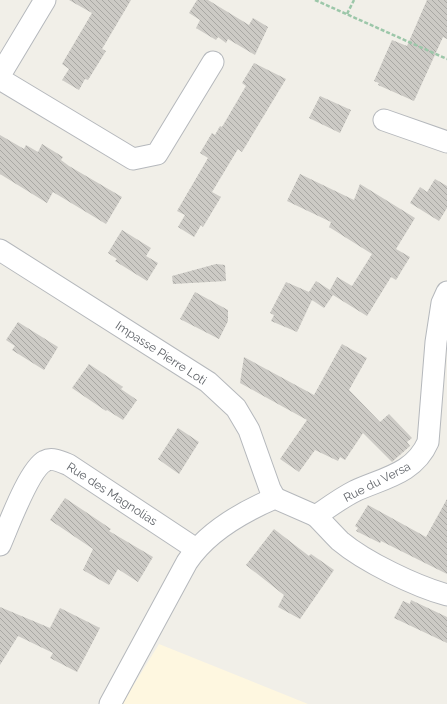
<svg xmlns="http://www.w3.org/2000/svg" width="447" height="704" viewBox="0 0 447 704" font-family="Raleway,sans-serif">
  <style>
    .commercial { fill: #fef7e0 }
    .building { fill: url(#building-back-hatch) }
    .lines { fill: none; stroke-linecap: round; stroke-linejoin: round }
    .minor-casing { stroke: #b5b8bc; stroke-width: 23 }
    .path { stroke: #9cc7a9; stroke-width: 2.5; stroke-dasharray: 4 2; stroke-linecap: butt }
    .minor { stroke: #fff; stroke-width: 21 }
    .labels { text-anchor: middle; stroke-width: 3.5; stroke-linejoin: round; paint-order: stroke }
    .street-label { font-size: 12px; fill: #5f6368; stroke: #fff }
  </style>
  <defs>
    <pattern id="building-back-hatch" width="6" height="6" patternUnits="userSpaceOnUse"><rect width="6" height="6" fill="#cccac5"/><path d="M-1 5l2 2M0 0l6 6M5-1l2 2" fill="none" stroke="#a9a8a4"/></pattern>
  </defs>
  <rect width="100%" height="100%" fill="#f1efe8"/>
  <path class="commercial" d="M 159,644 L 308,704 L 122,704 Z"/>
  <g class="building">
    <path d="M 69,0 L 131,0 L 102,49 L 106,51 L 88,80 L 85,79 L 79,90 L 62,80 L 69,69 L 62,64 L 92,13 Z"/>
    <path d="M 197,0 L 208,0 L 249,25 L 253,18 L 268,27 L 255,55 L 228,39 L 226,43 L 218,37 L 216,40 L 196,28 L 200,20 L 189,13 Z"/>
    <path d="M 427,0 L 447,0 L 447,39 L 443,37 L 414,101 L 378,85 L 379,83 L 374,81 L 392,40 L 407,46 Z"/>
    <path d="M 254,63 L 286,79 L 242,152 L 238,149 L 212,192 L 221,197 L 203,227 L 201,225 L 194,237 L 178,227 L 185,215 L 177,211 L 208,158 L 200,153 L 212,133 L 215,135 L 220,126 L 222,127 L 246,86 L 242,83 Z"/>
    <path d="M 320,96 L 351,110 L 340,133 L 309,118 Z"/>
    <path d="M 0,135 L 24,149 L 26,145 L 38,152 L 42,144 L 63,157 L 61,160 L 69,166 L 122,197 L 106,224 L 53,192 L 47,203 L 0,174 Z"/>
    <path d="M 300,174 L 354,200 L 360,184 L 415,218 L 396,249 L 410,257 L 396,280 L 391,277 L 367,316 L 333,295 L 324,308 L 312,300 L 297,332 L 271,321 L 274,315 L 270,313 L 286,282 L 309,292 L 316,281 L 330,290 L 337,277 L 352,286 L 372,254 L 329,227 L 331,222 L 287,201 Z"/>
    <path d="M 435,179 L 447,186 L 447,208 L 439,221 L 410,203 L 420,187 L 427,192 Z"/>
    <path d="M 122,230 L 151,248 L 146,256 L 158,263 L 147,281 L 115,261 L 117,259 L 108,253 Z"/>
    <path d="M 216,264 L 225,265 L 226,281 L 173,284 L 172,276 Z"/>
    <path d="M 195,292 L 228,310 L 228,321 L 219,339 L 180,319 Z"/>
    <path d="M 18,322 L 58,347 L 44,370 L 12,350 L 15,346 L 6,340 Z"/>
    <path d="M 342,344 L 367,358 L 349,390 L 380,422 L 389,414 L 412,438 L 407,442 L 410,446 L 392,462 L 363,433 L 345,460 L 340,457 L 338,461 L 315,450 L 299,472 L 280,459 L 307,420 L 240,383 L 244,357 L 314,395 Z"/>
    <path d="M 89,364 L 123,387 L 121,389 L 137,400 L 123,420 L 107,410 L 106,411 L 72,388 Z"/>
    <path d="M 178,428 L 199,442 L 179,474 L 158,459 Z"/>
    <path d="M 65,498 L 111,529 L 109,531 L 153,557 L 138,582 L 118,569 L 109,585 L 83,570 L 93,549 L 50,520 Z"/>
    <path d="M 447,499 L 447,574 L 381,541 L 380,543 L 356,531 L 358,528 L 355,526 L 368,505 L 426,537 Z"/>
    <path d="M 274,529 L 309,556 L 311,554 L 334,570 L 300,619 L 278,607 L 284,595 L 246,565 Z"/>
    <path d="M 411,600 L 447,617 L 447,643 L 394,618 L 403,601 L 410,604 Z"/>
    <path d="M 0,607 L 50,628 L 60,608 L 100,628 L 77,672 L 50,658 L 53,653 L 18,636 L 0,665 Z"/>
  </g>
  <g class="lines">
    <defs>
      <g id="minor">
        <path d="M 0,75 L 45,0"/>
        <path d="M 0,79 L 133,159 L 157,154 L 213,62"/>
        <path d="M 384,120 L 447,142"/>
        <path d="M 0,250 L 208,382 L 236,408 L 249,430 L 270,489 L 275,498"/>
        <path d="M 316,516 C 324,524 332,533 340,541 C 365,562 415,586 447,595"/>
        <path d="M 0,545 C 8,527 29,469 45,461 C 52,457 62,462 69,465 L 196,549"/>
        <path d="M 110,704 L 187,562 C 207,532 242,512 275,498 L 316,516 C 329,507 341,498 355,491 C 383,478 414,474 428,442 L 436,342 L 442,303 L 447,292"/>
      </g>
    </defs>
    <use href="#minor" class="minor-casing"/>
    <g class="path">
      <path d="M 315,0 L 447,59"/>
      <path d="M 347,14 L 354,0"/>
    </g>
    <use href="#minor" class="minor"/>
  </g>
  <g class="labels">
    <g class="street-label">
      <text transform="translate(161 353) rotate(33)" y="4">Impasse Pierre Loti</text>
      <text transform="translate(377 482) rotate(-27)" y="4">Rue du Versa</text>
      <text transform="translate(112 494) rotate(33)" y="4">Rue des Magnolias</text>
    </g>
  </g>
</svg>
